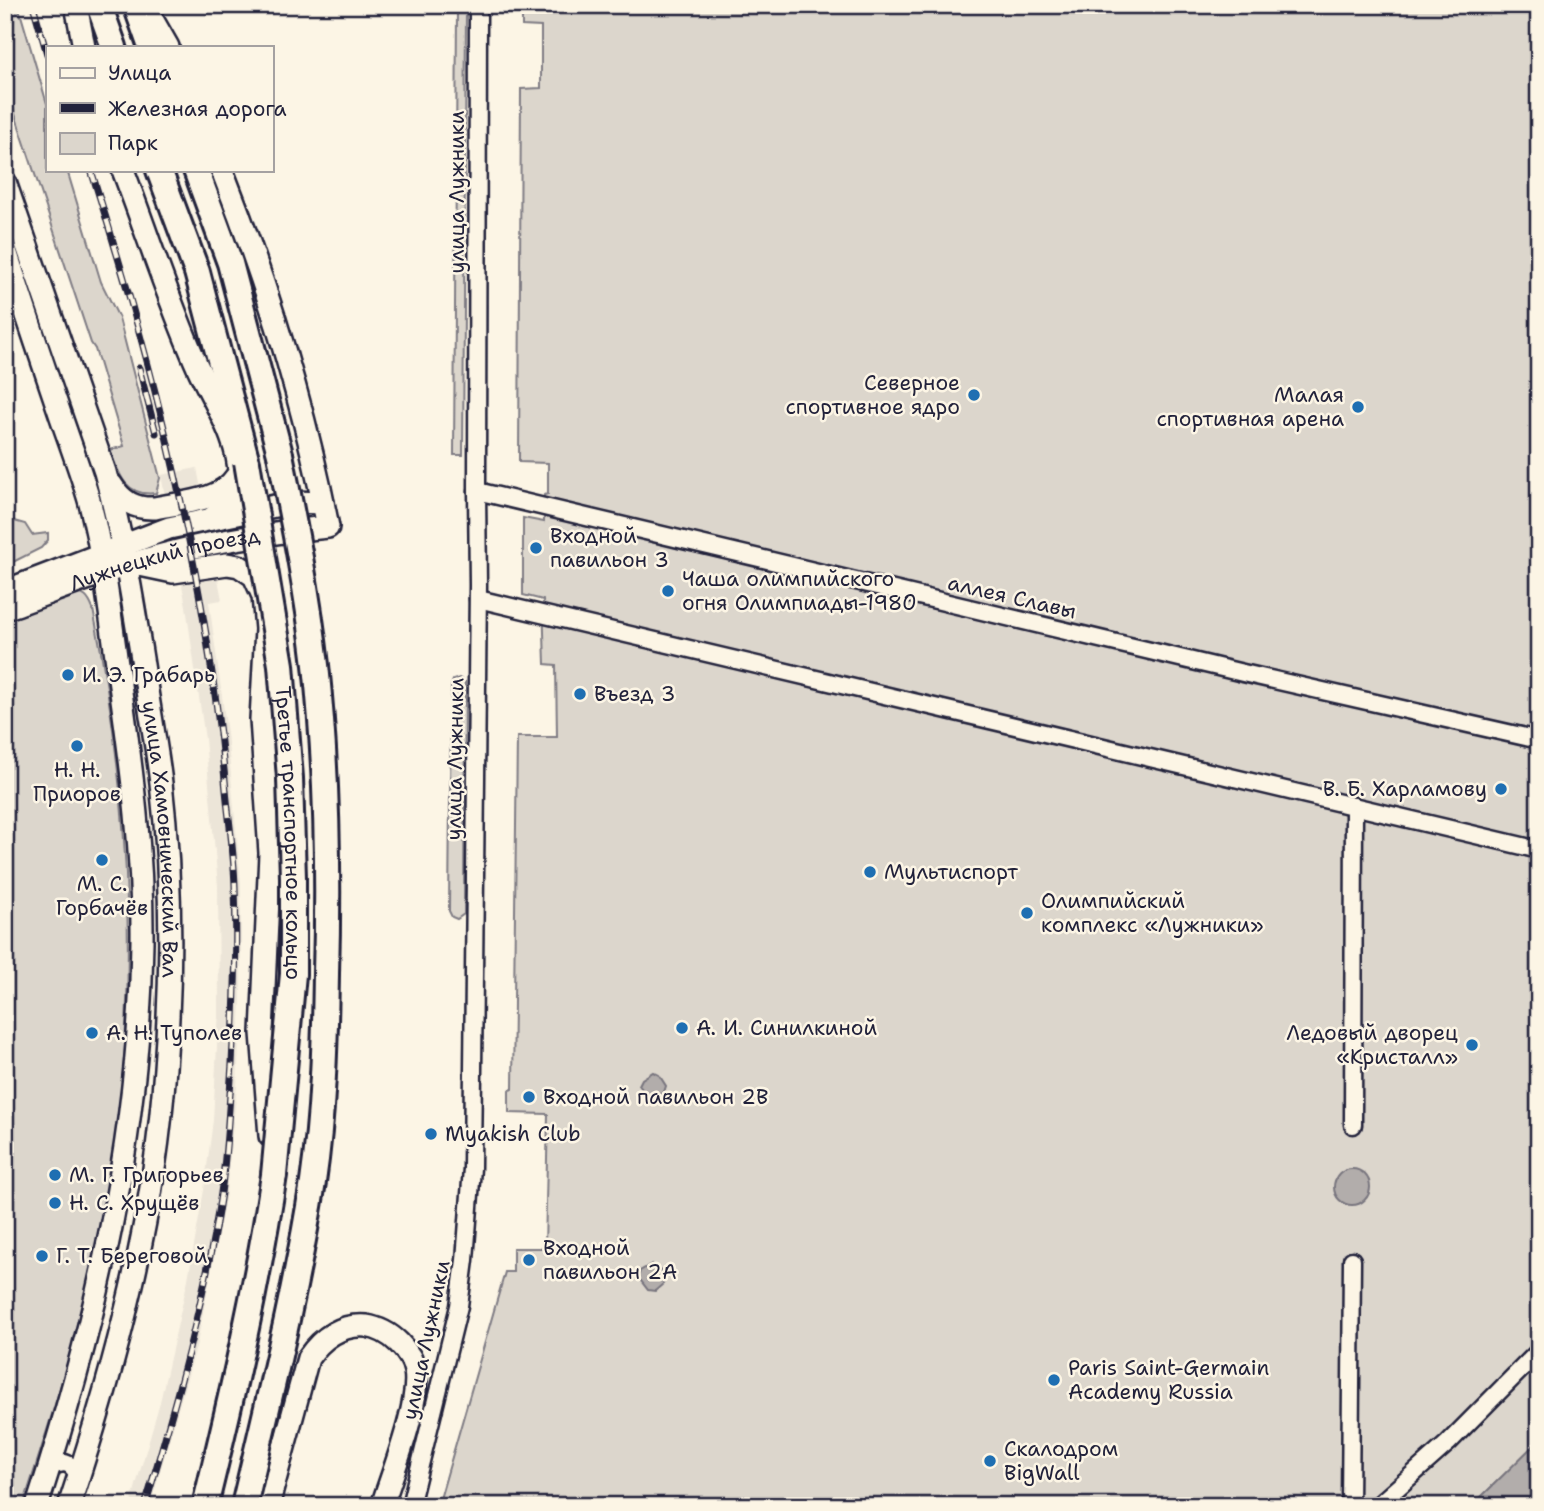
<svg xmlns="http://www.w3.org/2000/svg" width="1544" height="1511" viewBox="0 0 1544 1511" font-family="'Shantell Sans',sans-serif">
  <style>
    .built { fill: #ece5d8 }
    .green { fill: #dcd6cc; stroke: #7f7c84; stroke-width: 2 }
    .water { fill: #b2adab; stroke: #78757e; stroke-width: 2 }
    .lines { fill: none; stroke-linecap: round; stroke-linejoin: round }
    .minor-casing { stroke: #22223b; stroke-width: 21 }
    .secondary-casing { stroke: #22223b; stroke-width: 26 }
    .primary-casing { stroke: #22223b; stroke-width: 30 }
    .minor { stroke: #fcf5e5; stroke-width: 16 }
    .secondary { stroke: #fcf5e5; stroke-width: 21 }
    .primary { stroke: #fcf5e5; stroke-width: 24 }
    .rail-casing { stroke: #22223b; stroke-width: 7 }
    .rail { stroke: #fcf5e5; stroke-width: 4.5; stroke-dasharray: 13; stroke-linecap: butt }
    .primary-bridge-casing { stroke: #22223b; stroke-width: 30; stroke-linecap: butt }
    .primary-bridge { stroke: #fcf5e5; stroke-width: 24 }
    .poi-dot { fill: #1f6fb2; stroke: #fcf5e5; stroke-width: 2.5 }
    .labels { text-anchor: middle; stroke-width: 5; stroke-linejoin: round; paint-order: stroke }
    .street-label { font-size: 21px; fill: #22223b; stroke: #fcf5e5 }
    .poi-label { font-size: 21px; fill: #22223b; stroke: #fcf5e5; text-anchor: start }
  </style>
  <rect width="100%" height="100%" fill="#fcf5e5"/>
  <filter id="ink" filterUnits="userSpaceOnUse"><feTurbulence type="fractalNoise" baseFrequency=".0143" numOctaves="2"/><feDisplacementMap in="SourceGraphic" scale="14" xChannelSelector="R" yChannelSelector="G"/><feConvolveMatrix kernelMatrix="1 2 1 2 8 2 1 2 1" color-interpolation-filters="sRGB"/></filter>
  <g filter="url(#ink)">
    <path class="built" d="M 197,468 L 222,600 L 209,602 L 227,733 L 241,884 L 241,999 L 237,1086 L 226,1193 L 197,1344 L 150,1506 L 130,1506 L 160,1402 L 188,1279 L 204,1190 L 213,1120 L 219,1009 L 218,886 L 205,739 L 186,606 L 161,475 Z"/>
    <g class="green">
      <path d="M 5,5 L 18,5 L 47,104 L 47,170 L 67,170 L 101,282 L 119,318 L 160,478 L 156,493 C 126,497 119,475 110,450 L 124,446 L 95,349 L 91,343 L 5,84 Z"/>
      <path d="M 522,5 L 1539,5 L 1539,1440 L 1472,1506 L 438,1506 L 505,1272 L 513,1272 L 513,1248 L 545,1248 L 548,1114 L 509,1113 L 509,1090 L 513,1089 L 517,737 L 557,737 L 556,665 L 545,664 L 543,600 L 523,595 L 523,518 L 544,522 L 544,495 L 548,494 L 548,463 L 519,462 L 521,89 L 541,88 L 541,27 L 522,26 Z"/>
      <path d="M 457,10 L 466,11 L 463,455 L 454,455 Z"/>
      <path d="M 14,521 L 25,524 L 32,535 L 48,533 L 48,540 L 41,548 L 5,566 L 7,531 Z"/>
      <path d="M 71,593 C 85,593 88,597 93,609 C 132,804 141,1009 106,1205 C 87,1308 55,1406 23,1506 L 5,1506 L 5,617 Z"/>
      <path d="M 459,678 L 465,682 L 465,686 L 464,914 L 457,919 L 452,917 L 449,911 L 451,686 L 453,680 Z"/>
    </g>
    <g class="water">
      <path d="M 653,1072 L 659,1075 L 666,1086 L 664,1092 L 653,1099 L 647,1096 L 639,1085 L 642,1079 Z"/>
      <circle cx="1352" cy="1187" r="18"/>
      <path d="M 652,1264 L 662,1272 L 665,1278 L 663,1284 L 655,1291 L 648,1290 L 638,1277 L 640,1271 Z"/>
      <path d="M 1539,1440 L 1539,1506 L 1472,1506 Z"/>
    </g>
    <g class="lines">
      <defs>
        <g id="minor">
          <path d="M 477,491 L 1243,673 L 1539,740"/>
          <path d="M 478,599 L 1539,850"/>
          <path d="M 1353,1125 L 1354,806"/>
          <path d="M 48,1473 L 54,1465 L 65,1463 C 74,1466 78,1472 77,1483"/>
          <path d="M 410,1506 L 459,1306 L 465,1260 L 472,1168 L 478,585 L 477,491 L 478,5"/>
          <path d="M 1350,1506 L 1352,1260"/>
          <path d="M 1377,1506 L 1448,1443 L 1539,1351"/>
        </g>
        <g id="secondary">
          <path d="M 76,5 L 84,47"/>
          <path d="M 144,5 L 168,47"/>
          <path d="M 123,170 C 147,233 168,299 195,361 C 210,397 242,441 239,481 C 238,498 223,509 211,519"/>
          <path id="s1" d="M 5,182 L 105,472 C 124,542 135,613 146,684 C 151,717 157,750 161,783 C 172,877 172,974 165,1068 C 155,1217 116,1364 69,1506"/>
          <path d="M 5,248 C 22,302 40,355 58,408 C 68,438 80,469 89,500 C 105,560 111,623 120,685 C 132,770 143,855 142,942 C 140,1136 96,1322 37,1506"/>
          <path d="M 111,484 C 122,502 135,509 155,508 C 181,502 220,502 236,477"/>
          <path d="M 135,564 L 173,572 L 227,564 L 239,566 L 254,576 L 263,596 L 266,629 L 261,719 L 270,853 L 262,1033 L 270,1136"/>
          <path d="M 5,591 L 169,528 L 294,502 L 323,503"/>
          <path id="s2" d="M 5,609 C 61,589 116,566 174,552 C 223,539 277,532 328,527 C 304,404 268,287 222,170"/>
          <path d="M 268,1506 L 308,1358 C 322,1338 340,1324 366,1326 C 379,1328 390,1334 399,1343 C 407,1351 413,1360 415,1371 C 421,1401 392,1474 382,1506"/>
        </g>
        <g id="primary">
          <path d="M 99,5 L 114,47"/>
          <path d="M 136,5 L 151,47"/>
          <path d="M 159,170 L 197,272 L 247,462"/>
          <path d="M 196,170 L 230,263 L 280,454"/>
          <path d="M 205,1506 C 232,1396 257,1287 274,1175"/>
        </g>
      </defs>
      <use href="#minor" class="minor-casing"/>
      <use href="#secondary" class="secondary-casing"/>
      <use href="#primary" class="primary-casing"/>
      <use href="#minor" class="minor"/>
      <use href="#secondary" class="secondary"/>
      <use href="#primary" class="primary"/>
      <defs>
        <g id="rail">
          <path d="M 33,5 L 47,54"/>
          <path d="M 91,170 C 156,374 206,576 226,790 C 229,822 234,854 235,886 C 237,945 235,1005 232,1064 C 229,1107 227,1150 221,1193 C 205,1299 176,1403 145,1506"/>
          <path d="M 139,368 L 156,433"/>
        </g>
      </defs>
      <use href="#rail" class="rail-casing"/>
      <use href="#rail" class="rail"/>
      <defs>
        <g id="primary-bridge">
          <path id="s3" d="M 247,462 L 281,665 L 290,778 L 293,878 L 293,974 L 274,1175"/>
          <path d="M 244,1506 C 269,1398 296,1291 313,1182 C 323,1113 325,1043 326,974 C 329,871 327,768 316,665 C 308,594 294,524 280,454"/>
        </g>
      </defs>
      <use href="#primary-bridge" class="primary-bridge-casing"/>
      <use href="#primary-bridge" class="primary-bridge"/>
    </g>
  </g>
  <g class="poi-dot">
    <circle cx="974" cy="395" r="7"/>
    <circle cx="1358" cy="407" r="7"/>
    <circle cx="536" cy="548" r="7"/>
    <circle cx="668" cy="591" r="7"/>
    <circle cx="68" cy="675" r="7"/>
    <circle cx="580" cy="694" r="7"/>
    <circle cx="77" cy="746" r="7"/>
    <circle cx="1501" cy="789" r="7"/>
    <circle cx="102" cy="860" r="7"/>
    <circle cx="870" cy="872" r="7"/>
    <circle cx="1027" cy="913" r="7"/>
    <circle cx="682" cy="1028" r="7"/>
    <circle cx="92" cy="1033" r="7"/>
    <circle cx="1472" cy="1045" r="7"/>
    <circle cx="529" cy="1097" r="7"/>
    <circle cx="431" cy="1134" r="7"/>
    <circle cx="55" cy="1175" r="7"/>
    <circle cx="55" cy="1203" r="7"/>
    <circle cx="42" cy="1256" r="7"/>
    <circle cx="529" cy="1260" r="7"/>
    <circle cx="1054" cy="1380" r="7"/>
    <circle cx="990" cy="1461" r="7"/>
  </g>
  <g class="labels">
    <g class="street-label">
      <text transform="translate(457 192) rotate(-90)" y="7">улица Лужники</text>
      <text dy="7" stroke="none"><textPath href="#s2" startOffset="168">Лужнецкий проезд</textPath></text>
      <text transform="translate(1012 597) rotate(13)" y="7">аллея Славы</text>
      <text transform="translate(455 759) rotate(-89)" y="7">улица Лужники</text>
      <text dy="7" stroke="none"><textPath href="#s3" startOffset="374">Третье транспортное кольцо</textPath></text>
      <text dy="7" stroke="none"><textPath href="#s1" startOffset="679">улица Хамовнический Вал</textPath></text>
      <text transform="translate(426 1340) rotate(-78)" y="7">улица Лужники</text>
    </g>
    <g class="poi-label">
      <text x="960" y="390" text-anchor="end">Северное<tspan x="960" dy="24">спортивное ядро</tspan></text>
      <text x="1344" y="402" text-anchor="end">Малая<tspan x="1344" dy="24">спортивная арена</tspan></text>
      <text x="550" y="543">Входной<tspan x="550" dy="24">павильон 3</tspan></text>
      <text x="682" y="586">Чаша олимпийского<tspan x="682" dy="24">огня Олимпиады-1980</tspan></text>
      <text x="82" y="682">И. Э. Грабарь</text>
      <text x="594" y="701">Въезд 3</text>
      <text x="77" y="777" text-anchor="middle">Н. Н.<tspan x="77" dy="24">Приоров</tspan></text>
      <text x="1487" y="796" text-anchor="end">В. Б. Харламову</text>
      <text x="884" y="879">Мультиспорт</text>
      <text x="102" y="891" text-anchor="middle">М. С.<tspan x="102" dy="24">Горбачёв</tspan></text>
      <text x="1041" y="908">Олимпийский<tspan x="1041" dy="24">комплекс «Лужники»</tspan></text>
      <text x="696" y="1035">А. И. Синилкиной</text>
      <text x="106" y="1040">А. Н. Туполев</text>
      <text x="1458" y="1040" text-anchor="end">Ледовый дворец<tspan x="1458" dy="24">«Кристалл»</tspan></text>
      <text x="543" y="1104">Входной павильон 2B</text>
      <text x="445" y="1141">Myakish Club</text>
      <text x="69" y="1182">М. Г. Григорьев</text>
      <text x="69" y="1210">Н. С. Хрущёв</text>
      <text x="543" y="1255">Входной<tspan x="543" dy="24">павильон 2A</tspan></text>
      <text x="56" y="1263">Г. Т. Береговой</text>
      <text x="1068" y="1375">Paris Saint-Germain<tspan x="1068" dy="24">Academy Russia</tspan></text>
      <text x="1004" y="1456">Скалодром<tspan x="1004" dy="24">BigWall</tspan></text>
    </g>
  </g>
  <rect width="1544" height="1511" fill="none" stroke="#fcf5e5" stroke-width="28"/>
  <rect x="14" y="14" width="1516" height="1483" fill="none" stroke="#22223b" stroke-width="2.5" filter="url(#ink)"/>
  <rect x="46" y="46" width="228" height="126" fill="#fcf5e5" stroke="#a5a1a1" stroke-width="2"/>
  <rect x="60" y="68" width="35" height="10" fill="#fcf5e5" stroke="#a5a1a1" stroke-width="2"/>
  <text x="108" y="80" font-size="21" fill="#22223b">Улица</text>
  <rect x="60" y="103" width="35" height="10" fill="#22223b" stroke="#a5a1a1" stroke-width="2"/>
  <text x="108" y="116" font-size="21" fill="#22223b">Железная дорога</text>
  <rect x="60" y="133" width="35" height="21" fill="#dcd6cc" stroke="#a5a1a1" stroke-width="2"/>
  <text x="108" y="150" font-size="21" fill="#22223b">Парк</text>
</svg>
